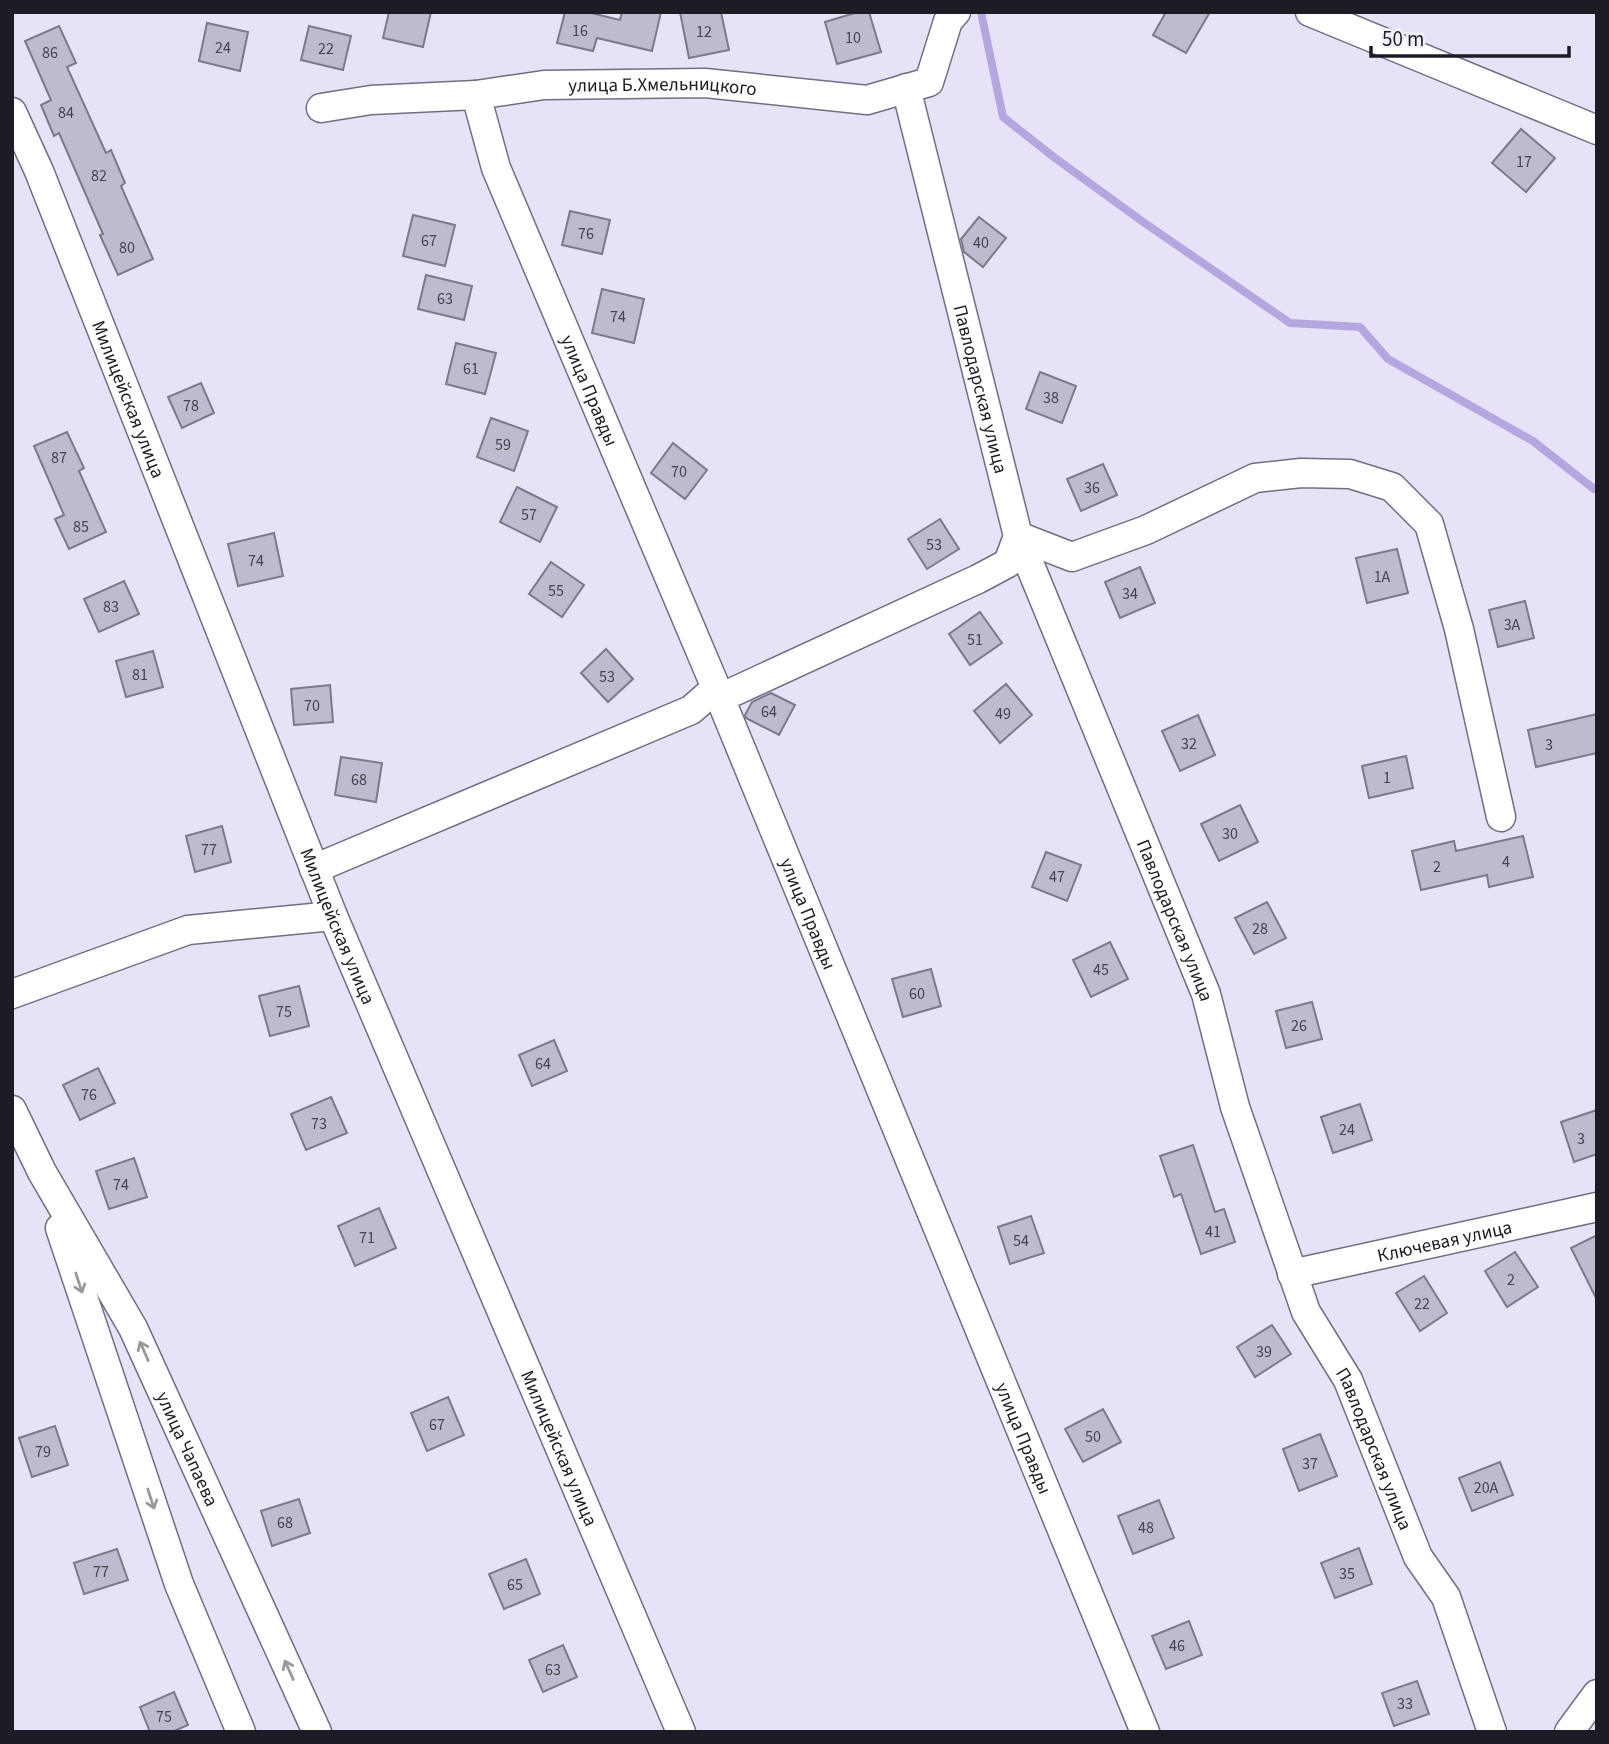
<svg xmlns="http://www.w3.org/2000/svg" width="1609" height="1744" viewBox="0 0 1609 1744" font-family="'Source Sans 3',sans-serif">
  <style>
    .lines { fill: none; stroke-linecap: round; stroke-linejoin: round }
    .stream { stroke: #b6a6df; stroke-width: 8 }
    .building { fill: #bfbad0; stroke: #7d788c; stroke-width: 2 }
    .street-casing { stroke: #726d81; stroke-width: 31 }
    .street { stroke: #fff; stroke-width: 28 }
    .oneway { stroke: #99989c }
    .labels { text-anchor: middle; stroke-width: 5; stroke-linejoin: round; paint-order: stroke }
    .number-label { font-size: 16px; fill: #46434e }
    .street-label { font-size: 19px; fill: #1d1b23; stroke: #f4f1ff }
  </style>
  <rect width="100%" height="100%" fill="#e8e2f9"/>
  <g class="lines">
    <path class="stream" d="M 981,12 L 1003,117 L 1055,158 L 1146,224 L 1290,323 L 1360,327 L 1388,359 L 1533,441 L 1594,489 L 1597,489"/>
  </g>
  <g class="building">
    <path d="M 389,12 L 431,12 L 423,47 L 383,38 Z"/>
    <path d="M 565,12 L 587,12 L 620,20 L 622,12 L 661,12 L 652,51 L 597,38 L 593,51 L 557,43 Z"/>
    <path d="M 680,12 L 721,12 L 729,50 L 689,58 Z"/>
    <path d="M 858,12 L 869,12 L 881,52 L 837,64 L 825,22 Z"/>
    <path d="M 1166,12 L 1210,12 L 1186,53 L 1153,35 Z"/>
    <path d="M 207,23 L 248,32 L 240,71 L 199,61 Z"/>
    <path d="M 59,26 L 76,63 L 67,67 L 106,153 L 111,150 L 125,183 L 121,186 L 153,259 L 118,275 L 100,235 L 103,234 L 59,133 L 54,136 L 41,105 L 51,100 L 25,41 Z"/>
    <path d="M 309,26 L 351,36 L 343,70 L 301,60 Z"/>
    <path d="M 1521,129 L 1555,158 L 1526,192 L 1492,163 Z"/>
    <path d="M 570,211 L 610,220 L 602,254 L 562,245 Z"/>
    <path d="M 413,215 L 455,225 L 445,266 L 403,256 Z"/>
    <path d="M 979,217 L 1006,238 L 983,267 L 964,252 L 961,239 Z"/>
    <path d="M 426,275 L 472,286 L 464,320 L 418,309 Z"/>
    <path d="M 602,289 L 644,299 L 634,343 L 592,333 Z"/>
    <path d="M 456,343 L 496,353 L 485,394 L 446,384 Z"/>
    <path d="M 1040,372 L 1076,386 L 1062,423 L 1026,409 Z"/>
    <path d="M 201,383 L 214,413 L 182,428 L 168,397 Z"/>
    <path d="M 491,418 L 528,431 L 514,471 L 477,457 Z"/>
    <path d="M 67,432 L 84,468 L 79,471 L 106,532 L 69,549 L 55,519 L 64,515 L 34,446 Z"/>
    <path d="M 673,443 L 707,470 L 685,499 L 651,473 Z"/>
    <path d="M 1103,464 L 1117,495 L 1081,511 L 1067,479 Z"/>
    <path d="M 517,487 L 557,507 L 540,542 L 500,522 Z"/>
    <path d="M 940,519 L 959,549 L 927,569 L 908,539 Z"/>
    <path d="M 274,533 L 283,576 L 238,586 L 228,544 Z"/>
    <path d="M 1397,549 L 1408,593 L 1367,603 L 1356,558 Z"/>
    <path d="M 551,562 L 584,585 L 562,617 L 529,594 Z"/>
    <path d="M 1140,567 L 1155,603 L 1120,618 L 1105,582 Z"/>
    <path d="M 124,581 L 139,614 L 99,632 L 84,599 Z"/>
    <path d="M 1525,601 L 1534,638 L 1498,647 L 1489,610 Z"/>
    <path d="M 980,612 L 1002,643 L 970,665 L 949,634 Z"/>
    <path d="M 606,649 L 633,679 L 608,702 L 581,673 Z"/>
    <path d="M 153,651 L 163,687 L 126,697 L 116,661 Z"/>
    <path d="M 1006,684 L 1032,715 L 1000,743 L 974,711 Z"/>
    <path d="M 330,685 L 333,722 L 294,725 L 291,689 Z"/>
    <path d="M 771,693 L 795,705 L 779,735 L 746,718 L 745,715 L 752,702 Z"/>
    <path d="M 1597,714 L 1597,753 L 1536,767 L 1528,730 Z"/>
    <path d="M 1198,715 L 1215,755 L 1180,771 L 1162,731 Z"/>
    <path d="M 1406,756 L 1413,788 L 1369,798 L 1362,766 Z"/>
    <path d="M 341,757 L 382,763 L 376,802 L 335,795 Z"/>
    <path d="M 1240,805 L 1258,842 L 1219,861 L 1201,824 Z"/>
    <path d="M 222,826 L 231,862 L 195,872 L 186,836 Z"/>
    <path d="M 1523,836 L 1533,877 L 1489,887 L 1487,875 L 1421,890 L 1412,851 L 1454,841 L 1456,851 Z"/>
    <path d="M 1046,852 L 1081,865 L 1067,901 L 1032,887 Z"/>
    <path d="M 1267,902 L 1286,938 L 1254,954 L 1235,918 Z"/>
    <path d="M 1110,942 L 1128,979 L 1091,997 L 1073,960 Z"/>
    <path d="M 931,969 L 941,1006 L 903,1017 L 892,979 Z"/>
    <path d="M 299,986 L 309,1026 L 270,1036 L 259,996 Z"/>
    <path d="M 1312,1002 L 1322,1039 L 1286,1048 L 1276,1011 Z"/>
    <path d="M 554,1040 L 567,1071 L 532,1086 L 519,1055 Z"/>
    <path d="M 98,1068 L 115,1103 L 80,1120 L 63,1085 Z"/>
    <path d="M 331,1097 L 347,1133 L 306,1150 L 291,1114 Z"/>
    <path d="M 1360,1104 L 1372,1140 L 1333,1153 L 1321,1117 Z"/>
    <path d="M 1597,1110 L 1597,1154 L 1574,1162 L 1561,1122 Z"/>
    <path d="M 1193,1145 L 1215,1212 L 1224,1209 L 1235,1242 L 1201,1254 L 1181,1194 L 1174,1197 L 1160,1156 Z"/>
    <path d="M 134,1158 L 147,1197 L 109,1209 L 96,1171 Z"/>
    <path d="M 379,1208 L 396,1248 L 355,1266 L 338,1226 Z"/>
    <path d="M 1031,1216 L 1044,1253 L 1010,1264 L 998,1227 Z"/>
    <path d="M 1597,1235 L 1597,1300 L 1571,1248 Z"/>
    <path d="M 1515,1252 L 1538,1287 L 1507,1307 L 1485,1271 Z"/>
    <path d="M 1424,1276 L 1447,1313 L 1420,1331 L 1396,1293 Z"/>
    <path d="M 1272,1325 L 1291,1354 L 1255,1377 L 1237,1347 Z"/>
    <path d="M 448,1397 L 464,1435 L 427,1451 L 411,1413 Z"/>
    <path d="M 1103,1409 L 1121,1442 L 1083,1462 L 1065,1429 Z"/>
    <path d="M 55,1426 L 68,1465 L 32,1477 L 19,1438 Z"/>
    <path d="M 1320,1434 L 1337,1476 L 1299,1491 L 1283,1449 Z"/>
    <path d="M 1500,1462 L 1513,1495 L 1472,1511 L 1459,1478 Z"/>
    <path d="M 299,1499 L 310,1533 L 272,1546 L 261,1511 Z"/>
    <path d="M 1159,1500 L 1174,1538 L 1133,1554 L 1118,1516 Z"/>
    <path d="M 1359,1548 L 1372,1584 L 1335,1598 L 1321,1563 Z"/>
    <path d="M 117,1549 L 128,1580 L 84,1594 L 74,1563 Z"/>
    <path d="M 526,1559 L 540,1594 L 504,1609 L 489,1574 Z"/>
    <path d="M 1189,1621 L 1202,1655 L 1166,1669 L 1152,1636 Z"/>
    <path d="M 563,1645 L 577,1677 L 543,1692 L 529,1660 Z"/>
    <path d="M 1417,1681 L 1429,1714 L 1394,1726 L 1382,1693 Z"/>
    <path d="M 174,1692 L 188,1725 L 172,1732 L 150,1732 L 140,1707 Z"/>
  </g>
  <g class="lines">
    <defs>
      <g id="street">
        <path d="M 1310,12 L 1597,130"/>
        <path id="s1" d="M 906,88 L 1018,536 L 1206,994 L 1235,1107 L 1306,1312 L 1348,1380 L 1418,1557 L 1446,1597 L 1492,1732"/>
        <path id="s2" d="M 476,95 L 496,168 L 716,688 L 1145,1732"/>
        <path id="s3" d="M 321,108 L 371,100 L 476,95 L 544,85 L 705,83 L 867,100 L 929,82 L 948,21 L 956,12"/>
        <path id="s4" d="M 12,112 L 39,171 L 333,916 L 681,1732"/>
        <path d="M 720,698 L 978,579 L 1008,563 L 1018,536 L 1072,557 L 1146,530 L 1255,478 L 1301,473 L 1350,474 L 1392,487 L 1429,524 L 1459,629 L 1501,817"/>
        <path d="M 314,869 L 691,710 L 716,688"/>
        <path d="M 12,994 L 188,930 L 333,916"/>
        <path id="s5" d="M 12,1110 L 42,1172 L 133,1328 L 317,1732"/>
        <path d="M 60,1228 L 179,1584 L 241,1732"/>
        <path id="s6" d="M 1292,1274 L 1597,1207"/>
        <path d="M 1569,1732 L 1597,1694"/>
      </g>
    </defs>
    <use href="#street" class="street-casing"/>
    <use href="#street" class="street"/>
  </g>
  <defs><path id="oneway-shaft" d="M-6 0H5M1.5-3L5.5 0L1.5 3" fill="none" stroke-width="1.6" stroke-linecap="round" stroke-linejoin="round" transform="scale(1.75)"/></defs>
  <g class="oneway">
    <use href="#oneway-shaft" transform="translate(79 1283) rotate(72)"/>
    <use href="#oneway-shaft" transform="translate(144 1351) rotate(-114)"/>
    <use href="#oneway-shaft" transform="translate(151 1499) rotate(72)"/>
    <use href="#oneway-shaft" transform="translate(289 1670) rotate(-114)"/>
  </g>
  <g class="labels">
    <g class="number-label">
      <text x="580" y="36">16</text>
      <text x="704" y="37">12</text>
      <text x="853" y="43">10</text>
      <text x="223" y="53">24</text>
      <text x="326" y="54">22</text>
      <text x="50" y="58">86</text>
      <text x="66" y="118">84</text>
      <text x="1524" y="167">17</text>
      <text x="99" y="181">82</text>
      <text x="586" y="239">76</text>
      <text x="429" y="246">67</text>
      <text x="981" y="248">40</text>
      <text x="127" y="253">80</text>
      <text x="445" y="304">63</text>
      <text x="618" y="322">74</text>
      <text x="471" y="374">61</text>
      <text x="1051" y="403">38</text>
      <text x="191" y="411">78</text>
      <text x="503" y="450">59</text>
      <text x="59" y="463">87</text>
      <text x="679" y="477">70</text>
      <text x="1092" y="493">36</text>
      <text x="529" y="520">57</text>
      <text x="81" y="532">85</text>
      <text x="934" y="550">53</text>
      <text x="256" y="566">74</text>
      <text x="1382" y="582">1А</text>
      <text x="556" y="596">55</text>
      <text x="1130" y="599">34</text>
      <text x="111" y="612">83</text>
      <text x="1512" y="630">3А</text>
      <text x="975" y="645">51</text>
      <text x="140" y="680">81</text>
      <text x="607" y="682">53</text>
      <text x="312" y="711">70</text>
      <text x="769" y="717">64</text>
      <text x="1003" y="719">49</text>
      <text x="1189" y="749">32</text>
      <text x="1549" y="750">3</text>
      <text x="1387" y="783">1</text>
      <text x="359" y="785">68</text>
      <text x="1230" y="839">30</text>
      <text x="209" y="855">77</text>
      <text x="1506" y="867">4</text>
      <text x="1437" y="872">2</text>
      <text x="1057" y="882">47</text>
      <text x="1260" y="934">28</text>
      <text x="1101" y="975">45</text>
      <text x="917" y="999">60</text>
      <text x="284" y="1017">75</text>
      <text x="1299" y="1031">26</text>
      <text x="543" y="1069">64</text>
      <text x="89" y="1100">76</text>
      <text x="319" y="1129">73</text>
      <text x="1347" y="1135">24</text>
      <text x="1581" y="1144">3</text>
      <text x="121" y="1190">74</text>
      <text x="1213" y="1237">41</text>
      <text x="367" y="1243">71</text>
      <text x="1021" y="1246">54</text>
      <text x="1511" y="1285">2</text>
      <text x="1422" y="1309">22</text>
      <text x="1264" y="1357">39</text>
      <text x="437" y="1430">67</text>
      <text x="1093" y="1442">50</text>
      <text x="43" y="1457">79</text>
      <text x="1310" y="1469">37</text>
      <text x="1486" y="1493">20А</text>
      <text x="285" y="1528">68</text>
      <text x="1146" y="1533">48</text>
      <text x="101" y="1577">77</text>
      <text x="1347" y="1579">35</text>
      <text x="515" y="1590">65</text>
      <text x="1177" y="1651">46</text>
      <text x="553" y="1675">63</text>
      <text x="1405" y="1709">33</text>
      <text x="164" y="1722">75</text>
    </g>
    <g class="street-label">
      <text dy="7" stroke="none"><textPath href="#s3" startOffset="343">улица Б.Хмельницкого</textPath></text>
      <text dy="7" stroke="none"><textPath href="#s1" startOffset="310">Павлодарская улица</textPath></text>
      <text dy="7" stroke="none"><textPath href="#s2" startOffset="317">улица Правды</textPath></text>
      <text dy="7" stroke="none"><textPath href="#s4" startOffset="310">Милицейская улица</textPath></text>
      <text dy="7" stroke="none"><textPath href="#s2" startOffset="884">улица Правды</textPath></text>
      <text dy="7" stroke="none"><textPath href="#s1" startOffset="877">Павлодарская улица</textPath></text>
      <text dy="7" stroke="none"><textPath href="#s4" startOffset="877">Милицейская улица</textPath></text>
      <text dy="7" stroke="none"><textPath href="#s6" startOffset="156">Ключевая улица</textPath></text>
      <text dy="7" stroke="none"><textPath href="#s2" startOffset="1451">улица Правды</textPath></text>
      <text dy="7" stroke="none"><textPath href="#s4" startOffset="1444">Милицейская улица</textPath></text>
      <text dy="7" stroke="none"><textPath href="#s5" startOffset="382">улица Чапаева</textPath></text>
      <text dy="7" stroke="none"><textPath href="#s1" startOffset="1444">Павлодарская улица</textPath></text>
    </g>
  </g>
  <rect width="1609" height="1744" fill="none" stroke="#1d1b23" stroke-width="28"/>
  <path d="M1371 46v10h198v-10" fill="none" stroke="#1d1b23" stroke-width="3.5"/>
  <text x="1382" y="46" font-size="21" fill="#1d1b23" stroke="#f4f1ff" stroke-width="5" paint-order="stroke">50 m</text>
</svg>
